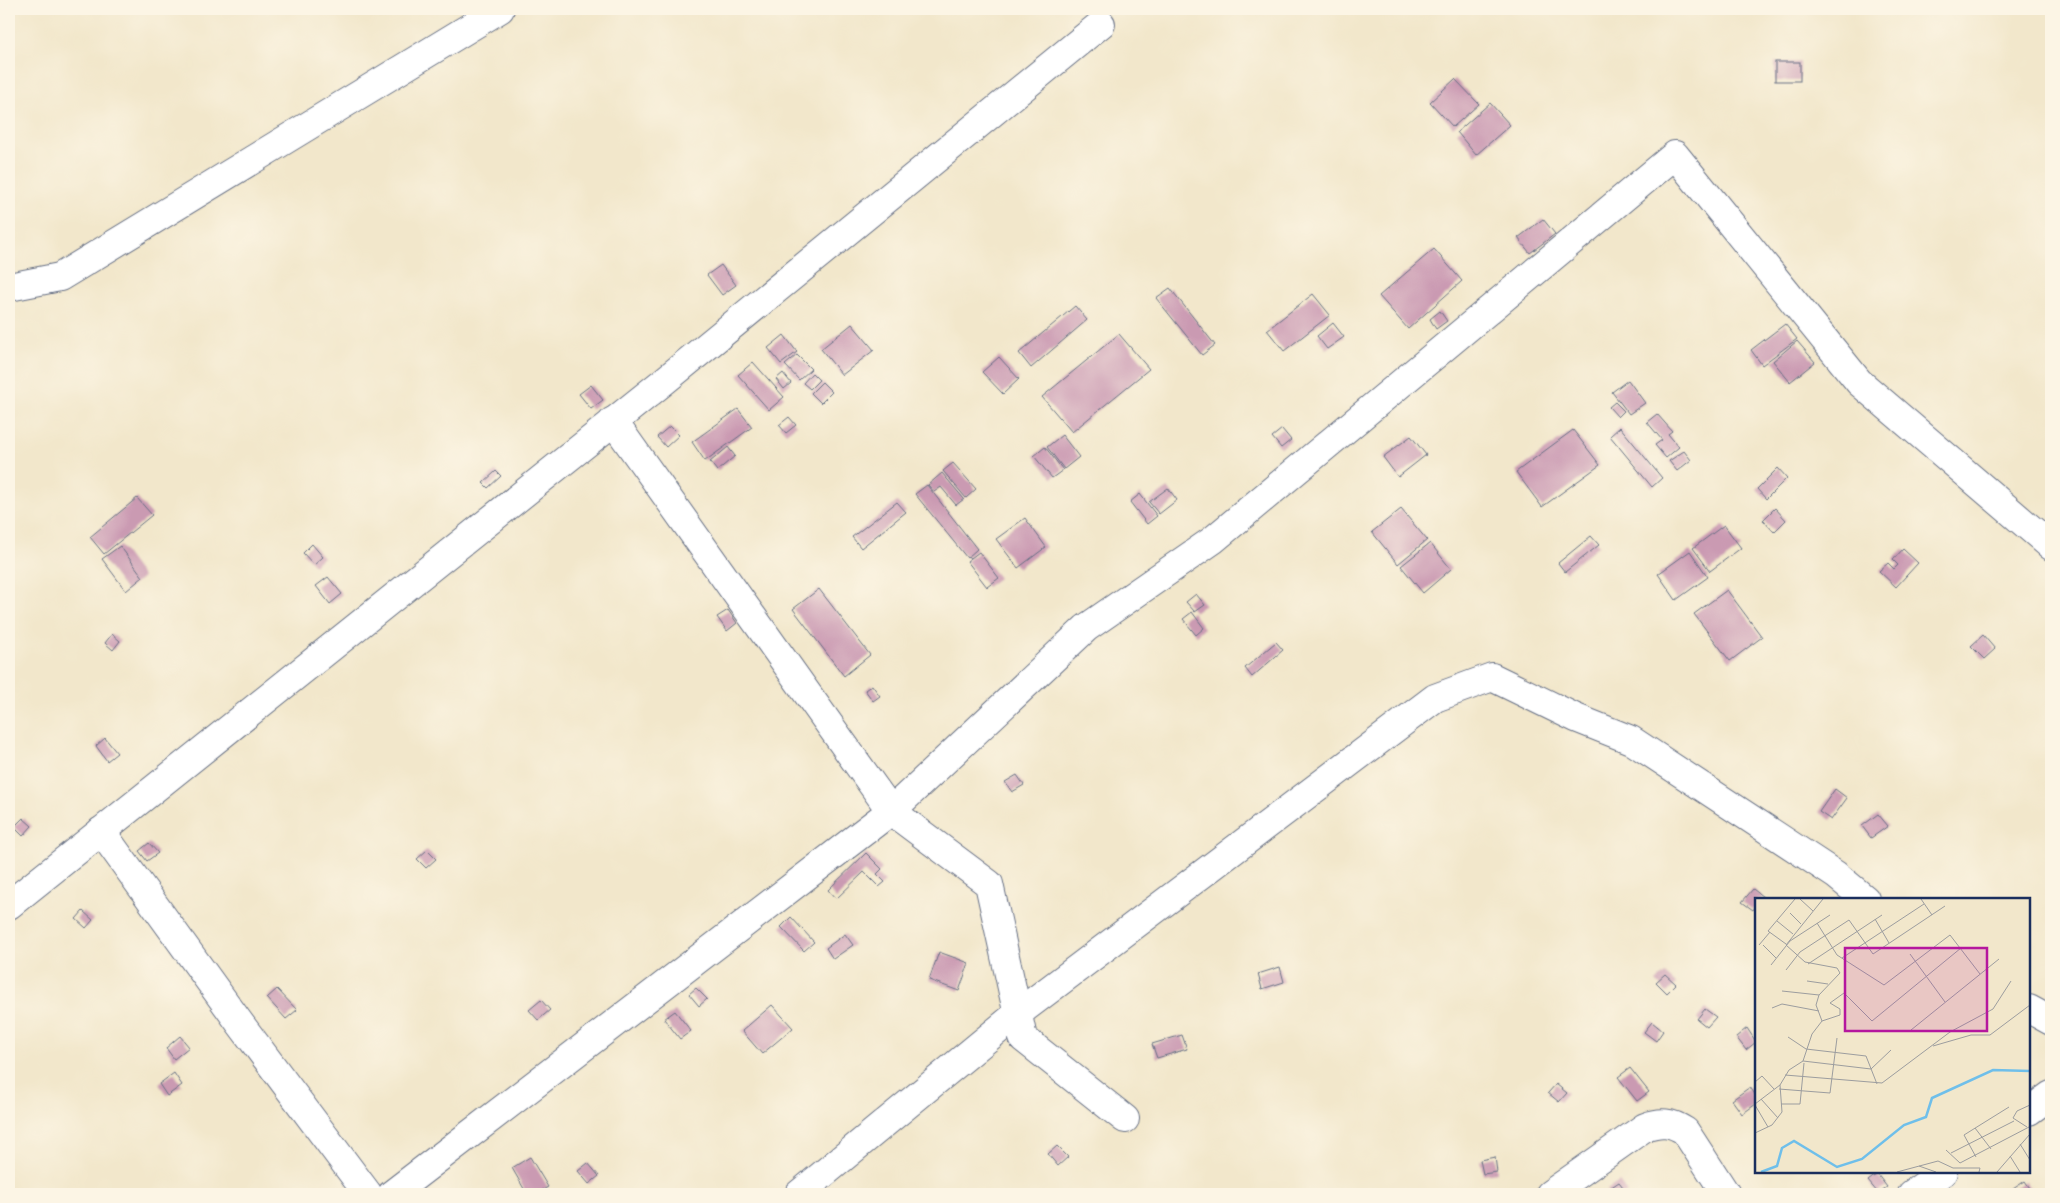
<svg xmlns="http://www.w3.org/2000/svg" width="2060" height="1203" viewBox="0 0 2060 1203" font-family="Mali,sans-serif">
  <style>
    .building { fill: #ca9ab2 }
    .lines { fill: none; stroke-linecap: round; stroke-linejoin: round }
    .minor-casing { stroke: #666f84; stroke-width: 30 }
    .minor { stroke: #fff; stroke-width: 28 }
    .inset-river { fill: none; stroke: #6fbfea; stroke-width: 2.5 }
    .inset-road { fill: none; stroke: #9c9d9f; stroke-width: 1 }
    .view { fill: #b5179e; fill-opacity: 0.15; stroke: #b5179e; stroke-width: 2.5 }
    .inset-edge { fill: none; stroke: #1b2f5e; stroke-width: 2.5 }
  </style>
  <rect width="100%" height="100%" fill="#fcf5e5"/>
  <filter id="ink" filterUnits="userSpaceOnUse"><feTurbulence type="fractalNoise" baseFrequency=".02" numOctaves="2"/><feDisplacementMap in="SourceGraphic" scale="10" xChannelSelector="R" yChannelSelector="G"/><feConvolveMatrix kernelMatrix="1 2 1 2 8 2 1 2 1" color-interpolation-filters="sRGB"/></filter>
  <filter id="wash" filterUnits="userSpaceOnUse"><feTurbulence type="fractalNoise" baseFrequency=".0096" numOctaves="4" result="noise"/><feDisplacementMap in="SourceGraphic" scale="20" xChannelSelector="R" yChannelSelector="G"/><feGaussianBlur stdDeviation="1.12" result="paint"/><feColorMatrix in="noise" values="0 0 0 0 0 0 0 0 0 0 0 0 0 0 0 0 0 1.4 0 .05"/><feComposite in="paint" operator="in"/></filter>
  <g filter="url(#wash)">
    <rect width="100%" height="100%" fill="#f2e7cb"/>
    <g id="blocks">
      <g class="building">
        <rect x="1775" y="62" width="25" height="19"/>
        <path d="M 1455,79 L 1479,104 L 1453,127 L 1430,102 Z"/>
        <path d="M 1490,103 L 1510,125 L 1476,155 L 1457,132 Z"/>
        <path d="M 1543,219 L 1555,234 L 1530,253 L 1518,238 Z"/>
        <path d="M 1434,249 L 1462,281 L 1408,329 L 1379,296 Z"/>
        <path d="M 721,265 L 736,285 L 722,295 L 707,275 Z"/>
        <path d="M 1170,288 L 1215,345 L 1202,355 L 1156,298 Z"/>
        <path d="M 1313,294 L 1330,315 L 1284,351 L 1267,330 Z"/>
        <path d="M 1075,306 L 1087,320 L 1031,368 L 1019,353 Z"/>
        <path d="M 1440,311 L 1447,321 L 1436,329 L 1430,319 Z"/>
        <path d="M 1333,323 L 1344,337 L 1327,349 L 1317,336 Z"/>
        <path d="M 852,324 L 874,350 L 842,375 L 821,349 Z"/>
        <path d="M 1785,324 L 1797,339 L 1762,365 L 1751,350 Z"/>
        <path d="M 1119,334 L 1149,369 L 1072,432 L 1042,397 Z"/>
        <path d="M 784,335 L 797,352 L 781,364 L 768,348 Z"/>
        <path d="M 1797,341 L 1815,362 L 1790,382 L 1773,361 Z"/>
        <path d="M 797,355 L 811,369 L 799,380 L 785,365 Z"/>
        <path d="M 999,357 L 1019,379 L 1003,394 L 982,372 Z"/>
        <path d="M 753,362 L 784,397 L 769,410 L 738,375 Z"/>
        <path d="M 783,373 L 791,383 L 784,389 L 776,379 Z"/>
        <path d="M 812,373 L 819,380 L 810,389 L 803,383 Z"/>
        <path d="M 1628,380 L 1645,403 L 1629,414 L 1612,392 Z"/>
        <path d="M 822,382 L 832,392 L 821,403 L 811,393 Z"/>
        <path d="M 591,385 L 603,400 L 591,409 L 579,394 Z"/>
        <path d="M 1615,402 L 1624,411 L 1618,417 L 1609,407 Z"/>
        <path d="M 738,409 L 752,427 L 705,461 L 692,442 Z"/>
        <path d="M 1657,414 L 1672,431 L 1668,434 L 1679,447 L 1666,458 L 1655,445 L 1662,440 L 1647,422 Z"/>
        <path d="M 789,417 L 796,425 L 786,433 L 779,425 Z"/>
        <path d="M 670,426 L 679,435 L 666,447 L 657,437 Z"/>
        <path d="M 1620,427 L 1662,478 L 1652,487 L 1610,436 Z"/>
        <path d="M 1282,429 L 1291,440 L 1281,448 L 1272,437 Z"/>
        <path d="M 1573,430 L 1600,465 L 1542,507 L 1516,472 Z"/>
        <path d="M 1062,435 L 1079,457 L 1064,469 L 1047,447 Z"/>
        <path d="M 1411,436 L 1426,455 L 1398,477 L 1383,457 Z"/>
        <path d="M 728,447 L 735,456 L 717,471 L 710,462 Z"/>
        <path d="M 1045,447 L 1063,470 L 1052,478 L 1034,456 Z"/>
        <path d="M 1684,451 L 1691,460 L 1677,471 L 1669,461 Z"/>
        <path d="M 953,463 L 976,489 L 966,498 L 943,471 Z"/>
        <path d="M 1778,468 L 1787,478 L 1766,499 L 1757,489 Z"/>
        <path d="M 496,471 L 501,476 L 488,488 L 483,483 Z"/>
        <path d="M 942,473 L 964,499 L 956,505 L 941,487 L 934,492 L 928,485 Z"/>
        <path d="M 927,485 L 977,549 L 967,558 L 915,494 Z"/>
        <path d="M 1168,488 L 1177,500 L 1159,514 L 1149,502 Z"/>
        <path d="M 1140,494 L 1157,516 L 1147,524 L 1130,502 Z"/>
        <path d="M 137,498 L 152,515 L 104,554 L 90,537 Z"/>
        <path d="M 897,502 L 906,512 L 861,548 L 852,537 Z"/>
        <path d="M 1775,508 L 1786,520 L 1774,532 L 1763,520 Z"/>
        <path d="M 1401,509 L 1427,540 L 1398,564 L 1372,532 Z"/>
        <path d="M 1025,518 L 1046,547 L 1018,568 L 996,539 Z"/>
        <path d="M 1724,525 L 1741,548 L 1710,571 L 1693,548 Z"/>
        <path d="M 1591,536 L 1599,545 L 1565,572 L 1558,563 Z"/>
        <path d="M 1430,543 L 1451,569 L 1423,593 L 1401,566 Z"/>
        <path d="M 312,544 L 323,557 L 314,565 L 303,553 Z"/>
        <path d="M 120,546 L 143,577 L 126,591 L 102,559 Z"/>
        <path d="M 1903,549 L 1918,563 L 1896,587 L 1879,571 L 1888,563 L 1894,569 L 1898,565 L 1893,560 Z"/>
        <path d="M 1690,551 L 1708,577 L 1676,600 L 1658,574 Z"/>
        <path d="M 979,552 L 999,578 L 987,587 L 967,561 Z"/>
        <path d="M 328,577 L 342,594 L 330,604 L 316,586 Z"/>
        <path d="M 819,589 L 870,655 L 844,676 L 793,609 Z"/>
        <path d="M 1727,590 L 1762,637 L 1730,661 L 1694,614 Z"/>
        <path d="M 1196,594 L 1205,605 L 1195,612 L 1186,602 Z"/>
        <path d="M 728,610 L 737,623 L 727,631 L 717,617 Z"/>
        <path d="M 1192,612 L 1204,628 L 1196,635 L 1183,619 Z"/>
        <path d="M 112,634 L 120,641 L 113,650 L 105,643 Z"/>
        <path d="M 1983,635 L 1995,649 L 1984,659 L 1971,646 Z"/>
        <path d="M 1276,642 L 1283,650 L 1252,677 L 1245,668 Z"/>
        <path d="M 872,685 L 880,696 L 873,701 L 865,690 Z"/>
        <path d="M 105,738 L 117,753 L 107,761 L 96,746 Z"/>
        <path d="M 1017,775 L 1024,785 L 1012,792 L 1005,782 Z"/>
        <path d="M 1835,789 L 1847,798 L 1831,820 L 1819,812 Z"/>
        <path d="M 1878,814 L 1888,826 L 1871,838 L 1862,826 Z"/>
        <path d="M 23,818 L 32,826 L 23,836 L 14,827 Z"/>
        <path d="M 149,843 L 158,853 L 147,861 L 139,851 Z"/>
        <path d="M 427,850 L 436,859 L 426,868 L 417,859 Z"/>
        <path d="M 866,853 L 882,869 L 877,874 L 885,882 L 879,887 L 864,872 L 836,899 L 828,890 Z"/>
        <path d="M 1753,889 L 1763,897 L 1761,899 L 1756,899 L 1756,906 L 1753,910 L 1742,902 Z"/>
        <path d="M 83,911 L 93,920 L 86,928 L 76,919 Z"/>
        <path d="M 791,917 L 814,942 L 804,951 L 781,927 Z"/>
        <path d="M 845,934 L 853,945 L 833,959 L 826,948 Z"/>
        <path d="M 939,952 L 969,963 L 959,991 L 929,980 Z"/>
        <path d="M 1280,967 L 1284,982 L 1262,989 L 1258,974 Z"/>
        <path d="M 1665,974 L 1676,984 L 1667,993 L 1656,982 Z"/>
        <path d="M 696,988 L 707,999 L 699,1006 L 689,994 Z"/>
        <path d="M 277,989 L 297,1010 L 286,1019 L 267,998 Z"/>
        <path d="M 541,1000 L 550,1010 L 538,1020 L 529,1010 Z"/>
        <path d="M 772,1005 L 793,1028 L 762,1054 L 742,1031 Z"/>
        <path d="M 1705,1009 L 1716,1017 L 1707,1027 L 1697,1019 Z"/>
        <path d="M 675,1011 L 691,1031 L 680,1039 L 664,1019 Z"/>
        <path d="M 1652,1022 L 1663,1031 L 1656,1041 L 1644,1032 Z"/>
        <path d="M 1747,1028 L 1756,1042 L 1746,1050 L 1736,1037 Z"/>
        <path d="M 1182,1035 L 1187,1049 L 1157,1058 L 1152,1044 Z"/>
        <path d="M 180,1036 L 189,1047 L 174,1059 L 166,1048 Z"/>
        <path d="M 1630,1068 L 1649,1092 L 1637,1101 L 1618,1077 Z"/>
        <path d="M 174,1073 L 182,1085 L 167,1096 L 159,1084 Z"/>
        <path d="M 1556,1084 L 1567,1093 L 1559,1102 L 1548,1093 Z"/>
        <path d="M 1750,1087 L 1756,1096 L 1756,1104 L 1742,1114 L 1732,1100 Z"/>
        <path d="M 1057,1146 L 1068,1157 L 1058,1166 L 1048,1154 Z"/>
        <path d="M 530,1157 L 548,1187 L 535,1194 L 527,1194 L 512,1168 Z"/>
        <path d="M 1495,1157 L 1497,1172 L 1483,1174 L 1480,1160 Z"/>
        <path d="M 588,1163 L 599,1176 L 589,1184 L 578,1171 Z"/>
        <path d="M 1877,1174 L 1887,1187 L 1878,1193 L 1868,1181 Z"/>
        <path d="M 2025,1181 L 2034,1194 L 2016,1194 L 2013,1189 Z"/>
        <path d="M 1619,1182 L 1627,1192 L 1624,1194 L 1610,1194 L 1607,1190 Z"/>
      </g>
    </g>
  </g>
  <g filter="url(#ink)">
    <use href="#blocks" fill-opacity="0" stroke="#666f84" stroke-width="1"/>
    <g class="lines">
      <defs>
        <g id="minor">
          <path d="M 9,287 L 60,277 L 500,9"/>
          <path d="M 613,421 L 891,811 L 989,884 L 1023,1038 L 1125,1119"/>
          <path d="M 101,831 L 239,1022 L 368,1194"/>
          <path d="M 9,905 L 663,382 L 1101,24"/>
          <path d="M 2029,1009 L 2051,1021"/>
          <path d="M 2029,1111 L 2051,1095"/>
          <path d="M 392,1194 L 891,811 L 1086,628 L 1213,540 L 1675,155 L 1859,382 L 2051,546"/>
          <path d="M 799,1194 L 1017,1014 L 1435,698 L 1492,677 L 1576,718 L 1631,740 L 1836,875 L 1865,899"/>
          <path d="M 1550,1194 L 1645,1127 C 1661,1121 1671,1122 1685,1131 L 1726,1194"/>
          <path d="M 1912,1194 L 1943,1172"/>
        </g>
      </defs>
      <use href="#minor" class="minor-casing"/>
      <use href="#minor" class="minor"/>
    </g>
  </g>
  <g transform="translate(1755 898)">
    <rect width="275" height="275" fill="#f2e7cb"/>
    <path class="inset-river" d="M 6,274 L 22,268 L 27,250 L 39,243 L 82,269 L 107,261 L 149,227 L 171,219 L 177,200 L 238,172 L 275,173"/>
    <path class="inset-road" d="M 45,1 L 58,13M 166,1 L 177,17M 35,15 L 46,26M 120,21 L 134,45M 22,23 L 38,36M 62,25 L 82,57 L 129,87 L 195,37 L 225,76M 31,46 L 13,33 L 40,1M 4,47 L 15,34M 8,47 L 21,60M 155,56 L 190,104M 87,60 L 169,6M 53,66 L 127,17M 16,67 L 35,43 L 75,17M 31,72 L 45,54 L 94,22 L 118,56 L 190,8M 52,83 L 73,86M 27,93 L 64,97M 17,110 L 27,106 L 64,113M 67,123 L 85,117 L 85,111 L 75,105 L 89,95 L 117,123 L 206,50M 156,132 L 244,61M 33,139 L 51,151 L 111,158 L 122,186M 178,148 L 216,137 L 235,137 L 275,107M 48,163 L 116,171 L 136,152M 30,177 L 127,185 L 195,134 L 238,111 L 256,83M 0,184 L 7,178 L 19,191M 24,191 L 75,195 L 82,140M 6,201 L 23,220M 0,206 L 25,187M 26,206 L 45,206 L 49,165M 0,207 L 13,229M 272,229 L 258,220 L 262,213 L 275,207M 220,230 L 236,251M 0,235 L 17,227 L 27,214 L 25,187 L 34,172 L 48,163 L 57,136 L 67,123 L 61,107 L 64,97 L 85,75 L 82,70 L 50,64 L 31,47 L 68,1M 265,246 L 275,262M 191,252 L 205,265 L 274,229M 196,255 L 259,223M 255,258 L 265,274M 221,259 L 209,237 L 254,209M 164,268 L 181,274M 142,274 L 183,263 L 198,270 L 225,270 L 224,274M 242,274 L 275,236"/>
    <path class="view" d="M 90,50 L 232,50 L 232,133 L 90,133 Z"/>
    <rect width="275" height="275" class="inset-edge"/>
  </g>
  <rect width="2060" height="1203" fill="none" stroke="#fcf5e5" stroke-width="30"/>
</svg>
